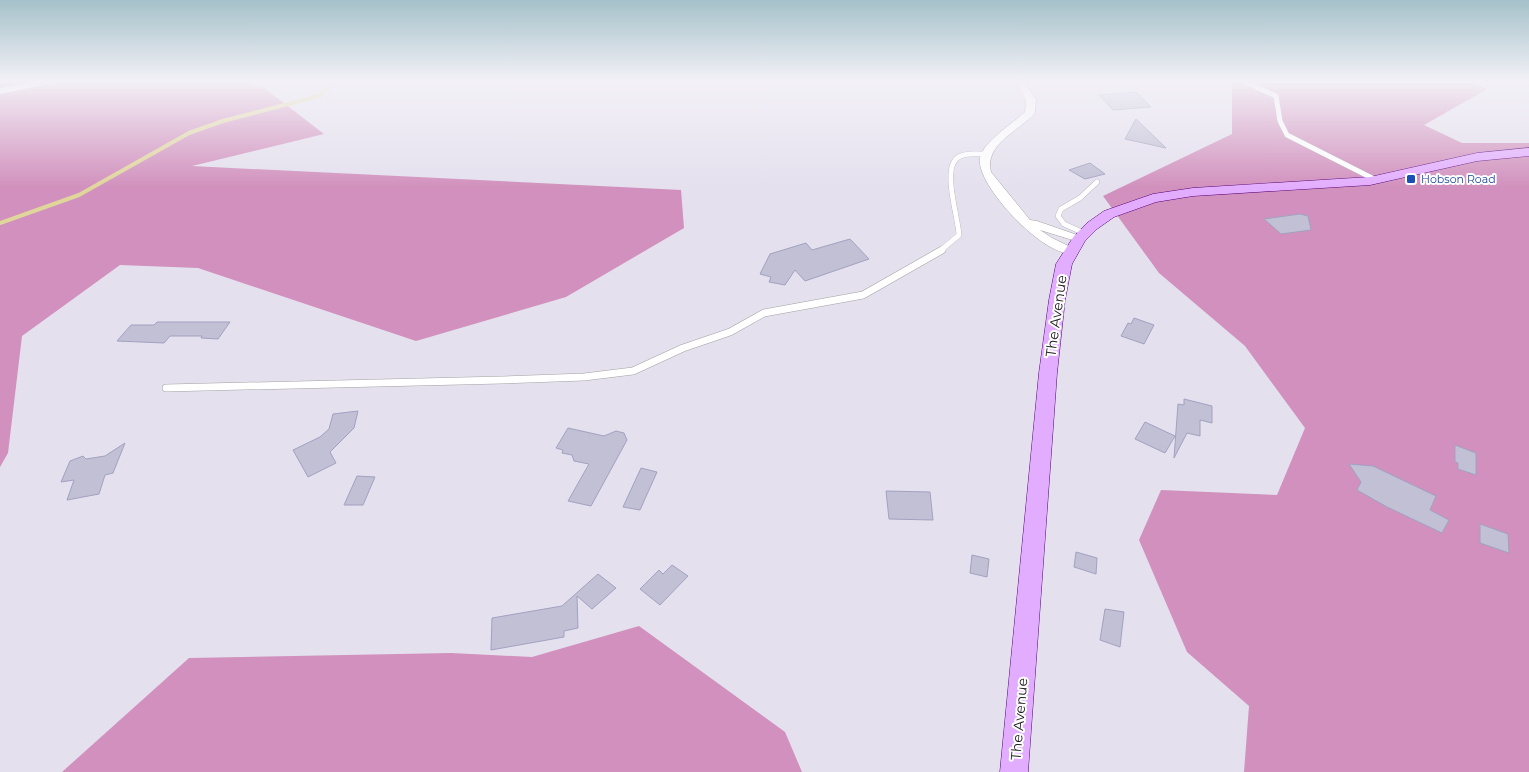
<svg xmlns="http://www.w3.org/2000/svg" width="1529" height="772" viewBox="0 0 1529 772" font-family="Montserrat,sans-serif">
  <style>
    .forest { fill: #d190bd }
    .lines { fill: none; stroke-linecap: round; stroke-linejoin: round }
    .stream { stroke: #e0d59b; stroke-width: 4 }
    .building { fill: #c1c0d5; stroke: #a2a1c1 }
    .lane-far1-casing { stroke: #a2a2a2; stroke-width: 5.5 }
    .lane-casing { stroke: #a2a2a2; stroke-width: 8 }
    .street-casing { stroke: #a2a2a2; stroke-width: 1 }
    .secondary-casing { stroke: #540075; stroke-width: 1 }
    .lane-far1 { stroke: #fff; stroke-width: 5 }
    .lane { stroke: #fff; stroke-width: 7 }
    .street { fill: #fff; fill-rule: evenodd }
    .secondary { fill: #e3adff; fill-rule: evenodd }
    .transit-dot { fill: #1a4fb4; stroke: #fff; stroke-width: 2 }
    .labels { text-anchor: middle; stroke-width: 4; stroke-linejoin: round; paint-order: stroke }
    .far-transit-label { font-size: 11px; fill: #164399; stroke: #fff; text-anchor: start }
    .street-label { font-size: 14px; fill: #1b1b1b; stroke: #fff }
  </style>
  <rect width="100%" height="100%" fill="#e4e0ee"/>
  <g class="forest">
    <path d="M 0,80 L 236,80 L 263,87 L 324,134 L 192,166 L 681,190 L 684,228 L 566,297 L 416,341 L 198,268 L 120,265 L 22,336 L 8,453 L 0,467 Z"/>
    <path d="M 1232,80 L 1466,80 L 1487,89 L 1424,125 L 1462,143 L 1529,143 L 1529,772 L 1244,772 L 1249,706 L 1187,652 L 1139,540 L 1161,490 L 1277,495 L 1305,428 L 1245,346 L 1159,273 L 1103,196 L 1232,134 Z"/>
    <path d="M 639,626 L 785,732 L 802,772 L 62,772 L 189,658 L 451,653 L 532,657 Z"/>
  </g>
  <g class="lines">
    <path class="stream" d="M 0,223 L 79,195 L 189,133 L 223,121 L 319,96 L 336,80"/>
  </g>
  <g class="building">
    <path d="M 1136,92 L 1151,107 L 1113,110 L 1099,95 Z"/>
    <path d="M 1136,119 L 1166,148 L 1125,139 Z"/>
    <path d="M 1090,163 L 1105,174 L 1085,179 L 1069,170 Z"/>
    <path d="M 1300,214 L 1308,216 L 1311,230 L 1281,234 L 1264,219 Z"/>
    <path d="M 850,239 L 869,259 L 805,281 L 795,270 L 785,285 L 769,282 L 771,277 L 760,274 L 770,254 L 806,243 L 812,250 Z"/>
    <path d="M 1134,318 L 1154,325 L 1144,344 L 1121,336 L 1128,323 L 1131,324 Z"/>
    <path d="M 157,322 L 230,322 L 218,339 L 201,338 L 202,336 L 170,336 L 164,343 L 117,341 L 131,325 L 154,325 Z"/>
    <path d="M 1184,399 L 1212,406 L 1212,423 L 1200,420 L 1200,436 L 1187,433 L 1174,458 L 1178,404 L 1184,405 Z"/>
    <path d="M 358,411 L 354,428 L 330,452 L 336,463 L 308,477 L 293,450 L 320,437 L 329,429 L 333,414 Z"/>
    <path d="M 1145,422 L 1175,436 L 1165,453 L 1135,439 Z"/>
    <path d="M 568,428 L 604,436 L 616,431 L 624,433 L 627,440 L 591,506 L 568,501 L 589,464 L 574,461 L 572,455 L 562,453 L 563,450 L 556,448 Z"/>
    <path d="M 125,443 L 113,473 L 105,475 L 99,494 L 67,500 L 74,480 L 61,482 L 70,461 L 83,456 L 86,459 L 105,456 Z"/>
    <path d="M 1455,445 L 1476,453 L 1476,475 L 1458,469 L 1458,463 L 1455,462 Z"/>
    <path d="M 1349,464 L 1373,466 L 1436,496 L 1430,510 L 1449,520 L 1442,533 L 1387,507 L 1357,490 L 1361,482 Z"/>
    <path d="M 641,468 L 657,472 L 640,510 L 623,507 Z"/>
    <path d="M 357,476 L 375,477 L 363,505 L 344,505 Z"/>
    <path d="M 886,491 L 930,492 L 933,520 L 889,519 Z"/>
    <path d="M 1480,524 L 1508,534 L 1509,553 L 1480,543 Z"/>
    <path d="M 1076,552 L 1097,558 L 1096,574 L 1074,567 Z"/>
    <path d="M 972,555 L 989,559 L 987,577 L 970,573 Z"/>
    <path d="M 672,565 L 688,576 L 660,605 L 640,589 L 659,570 L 663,574 Z"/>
    <path d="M 598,574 L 616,588 L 592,609 L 577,596 L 578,628 L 564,631 L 564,637 L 491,650 L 492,618 L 562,606 Z"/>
    <path d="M 1105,609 L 1124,612 L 1120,647 L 1100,640 Z"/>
  </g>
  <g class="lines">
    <defs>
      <g id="lane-far1">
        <path d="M 1241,80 L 1276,96 L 1280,121 L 1287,135 L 1376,180"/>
        <path d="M 1084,233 L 1064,224 L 1058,216 L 1061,209 L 1080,198 L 1097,182"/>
        <path d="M 940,251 L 959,235 C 958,217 943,172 956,159 C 963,152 977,154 986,154"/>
      </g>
      <path id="lane" d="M 166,388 L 502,380 L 584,377 L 633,371 L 683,348 L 730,332 L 764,313 L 863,295 L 942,250"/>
      <g id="street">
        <path d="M 43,80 L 57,80 L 53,83 L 0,94 L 0,88 Z"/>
        <path d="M 1015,80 L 1023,80 L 1036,100 L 1035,113 C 1019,131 984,144 991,172 L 1030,220 L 1037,221 L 1083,237 L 1085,239 L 1079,242 L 1040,230 L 1052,238 L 1075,249 L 1077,251 L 1075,253 C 1047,261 975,185 980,158 C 983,142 1013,123 1025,112 L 1026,100 Z"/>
      </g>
      <path id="secondary" d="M 1529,148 L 1529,156 L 1477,161 L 1370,185 L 1193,196 L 1156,202 L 1114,217 L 1097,229 L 1085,241 L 1072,264 L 1065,300 L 1057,373 L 1028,772 L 1000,772 L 1039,373 L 1049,300 L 1056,264 L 1074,236 L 1087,223 L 1104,211 L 1153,194 L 1193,188 L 1370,177 L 1477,153 Z"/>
    </defs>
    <use href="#lane-far1" class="lane-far1-casing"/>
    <use href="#lane" class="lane-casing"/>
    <use href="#street" class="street-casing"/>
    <use href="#secondary" class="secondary-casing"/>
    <use href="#lane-far1" class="lane-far1"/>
    <use href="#lane" class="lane"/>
    <use href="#street" class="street"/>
    <use href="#secondary" class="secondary"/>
  </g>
  <linearGradient id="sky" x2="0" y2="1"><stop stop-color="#a5c1c9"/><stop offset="0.43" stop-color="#f3f1f7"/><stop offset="1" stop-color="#f3f1f7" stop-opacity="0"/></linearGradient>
  <rect width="1529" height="188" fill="url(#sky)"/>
  <rect class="transit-dot" x="1406" y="174" width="10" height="10" rx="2.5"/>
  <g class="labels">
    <g class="far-transit-label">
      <text x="1421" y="183">Hobson Road</text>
    </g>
    <g class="street-label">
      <text transform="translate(1056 316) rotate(-82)" y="5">The Avenue</text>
      <text transform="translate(1019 719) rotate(-85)" y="5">The Avenue</text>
    </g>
  </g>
</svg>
